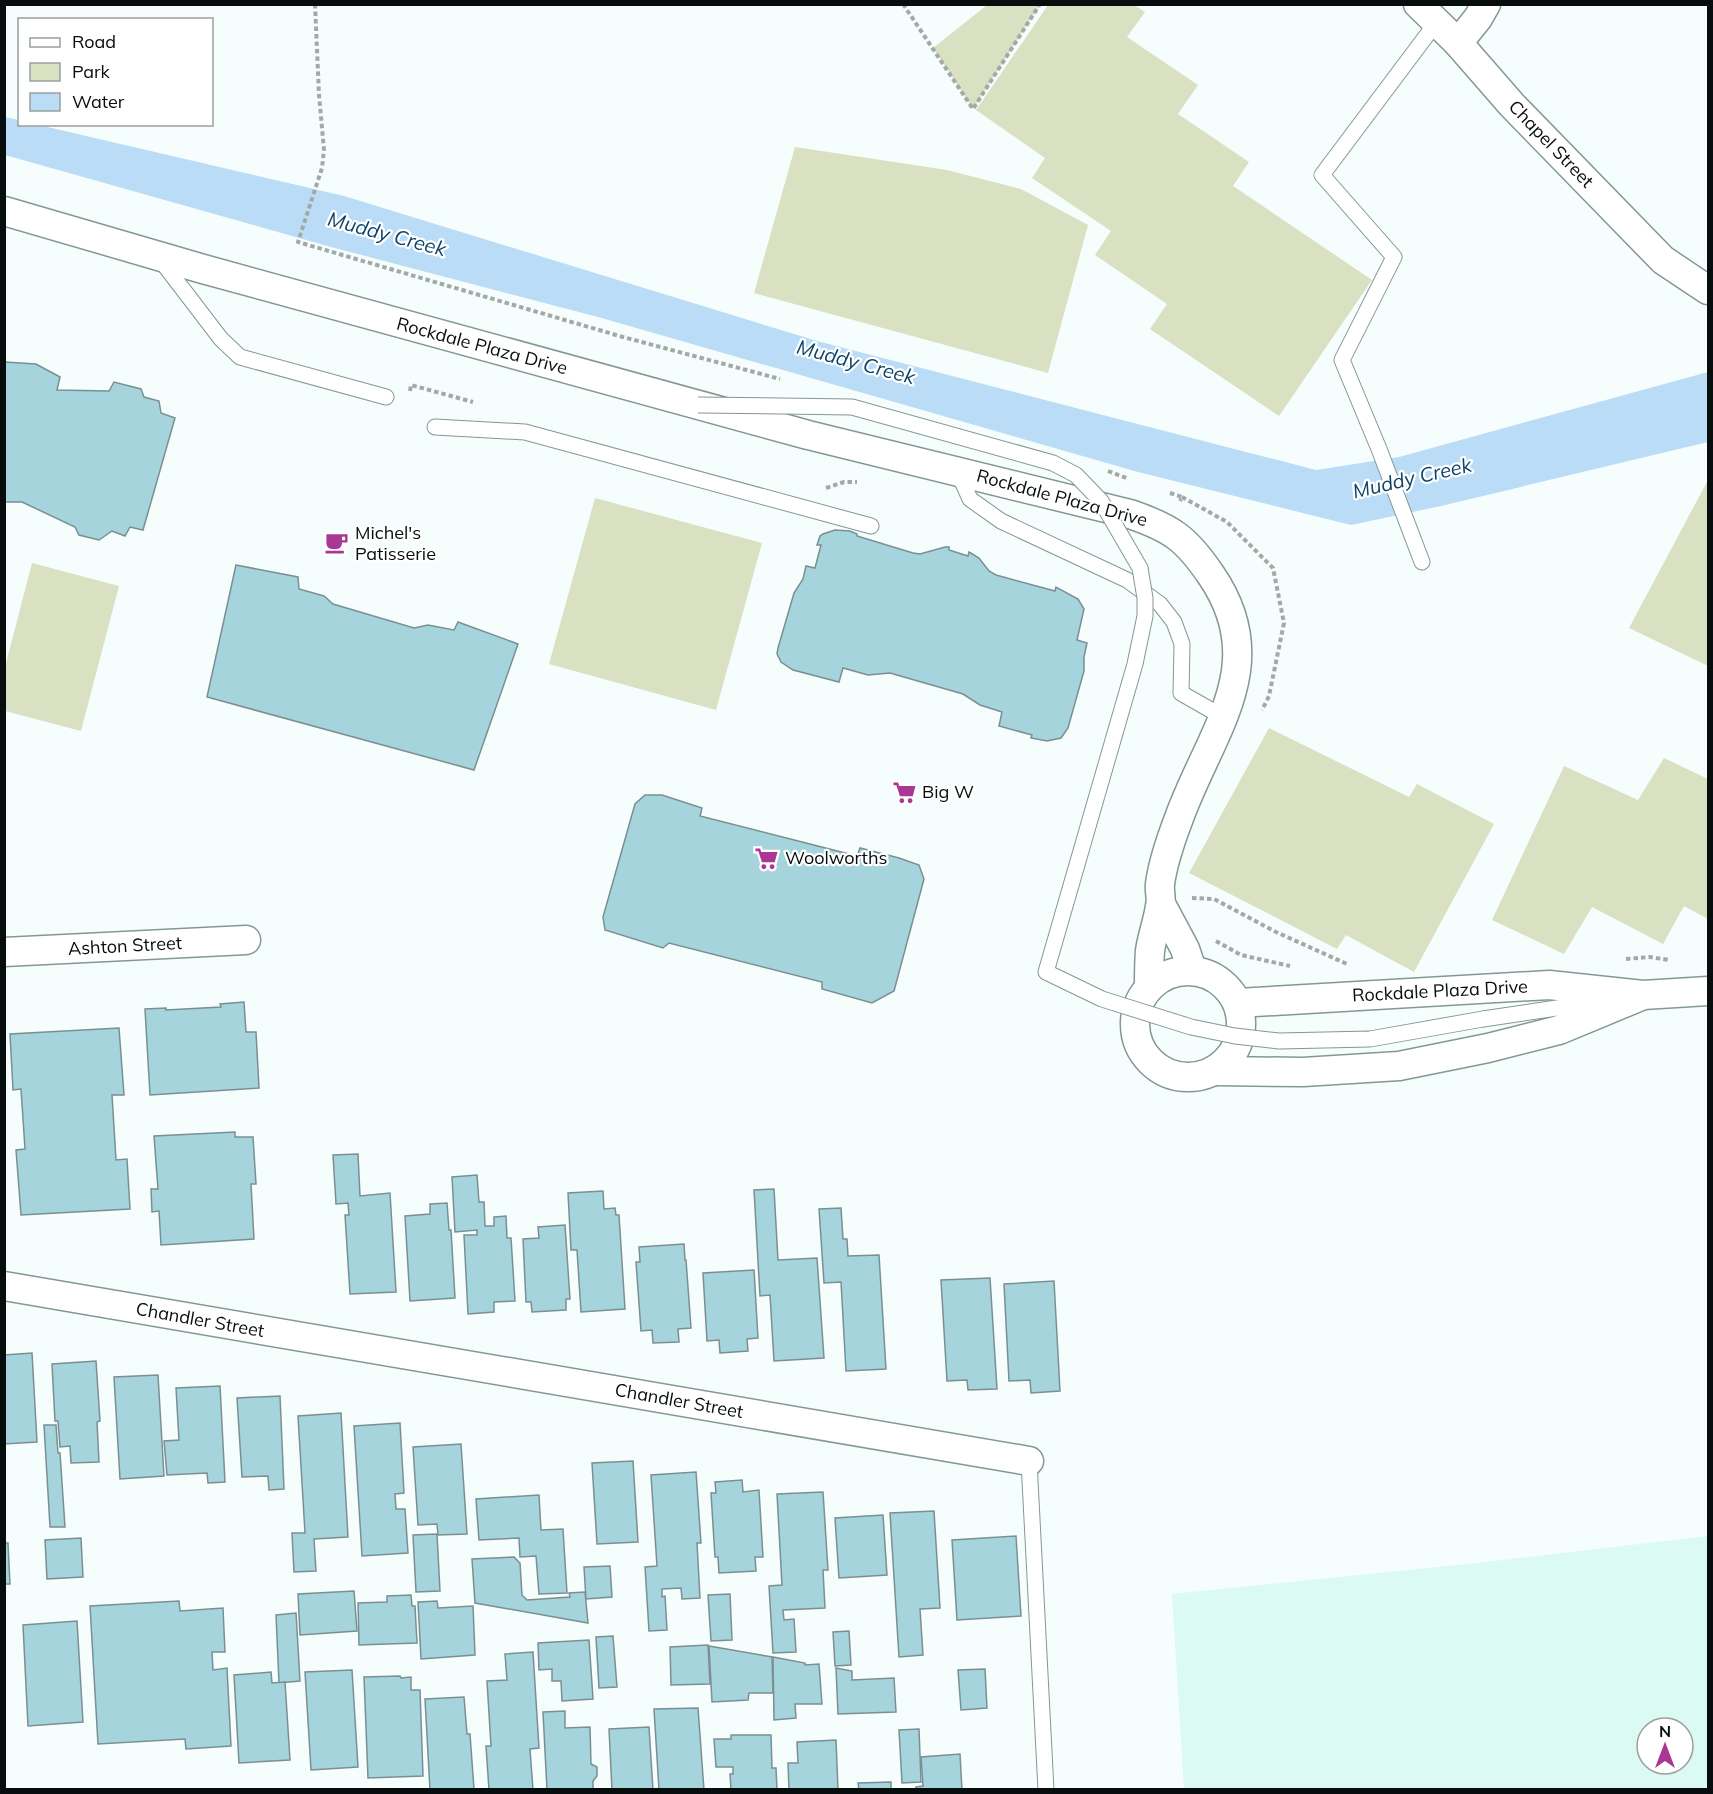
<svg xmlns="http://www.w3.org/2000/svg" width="1713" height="1794" viewBox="0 0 1713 1794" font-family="Mulish,sans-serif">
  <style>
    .built { fill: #dafaf2; fill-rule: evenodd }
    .green { fill: #dae0c2 }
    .water { fill: #bbdcf6 }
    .building { fill: #a5d4dd; stroke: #7b8f93; stroke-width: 1.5 }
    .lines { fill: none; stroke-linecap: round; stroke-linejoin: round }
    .lane-casing { stroke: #849893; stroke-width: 17 }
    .street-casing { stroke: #849893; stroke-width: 31 }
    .path { stroke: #a2aaa8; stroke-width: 4; stroke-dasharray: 4.5 3; stroke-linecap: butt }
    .lane { stroke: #fff; stroke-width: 15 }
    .street { stroke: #fff; stroke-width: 28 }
    .lane-bridge-casing { stroke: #849893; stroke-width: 17; stroke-linecap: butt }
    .lane-bridge { stroke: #fff; stroke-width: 15 }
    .labels { text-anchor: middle; stroke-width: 4.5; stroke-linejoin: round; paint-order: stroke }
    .street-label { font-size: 18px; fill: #060d0c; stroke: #fff }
    .poi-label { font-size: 18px; fill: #060d0c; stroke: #fff; text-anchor: start }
    .water-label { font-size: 20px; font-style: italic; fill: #0c4366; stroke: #fff }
  </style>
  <rect width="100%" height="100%" fill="#f5fefc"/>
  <path class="built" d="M 1708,1536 L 1708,1789 L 1184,1789 L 1172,1594 L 1478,1563 ZM 1647,1728 L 1683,1728 L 1683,1764 L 1647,1764 Z"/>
  <g class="green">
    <path d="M 987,5 L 1040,5 L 973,109 L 933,48 Z"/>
    <path d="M 1048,5 L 1134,5 L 1145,12 L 1127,37 L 1198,85 L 1178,114 L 1249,162 L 1233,186 L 1372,280 L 1279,416 L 1150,329 L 1167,304 L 1095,255 L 1111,231 L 1032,178 L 1045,158 L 976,110 Z"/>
    <path d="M 795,147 L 947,170 L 1021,189 L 1088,225 L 1048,373 L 754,293 Z"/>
    <path d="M 1708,480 L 1708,666 L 1629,628 Z"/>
    <path d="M 595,498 L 762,543 L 716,710 L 549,664 Z"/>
    <path d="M 32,563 L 119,586 L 81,731 L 5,711 L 5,667 Z"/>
    <path d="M 1269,728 L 1409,797 L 1417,784 L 1494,824 L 1414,972 L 1346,935 L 1337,949 L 1189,873 Z"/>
    <path d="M 1664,758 L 1708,779 L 1708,919 L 1684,906 L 1663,944 L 1592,907 L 1564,954 L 1492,920 L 1564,766 L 1638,800 Z"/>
  </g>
  <path class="water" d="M 4,117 L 19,120 L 20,124 L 39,125 L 344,196 L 817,341 L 1316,470 L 1399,457 L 1708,372 L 1708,442 L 1441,506 L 1351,525 L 1138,472 L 598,317 L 331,247 L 5,155 Z"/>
  <g class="building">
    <path d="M 5,362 L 36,364 L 60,377 L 57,390 L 109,391 L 114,382 L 141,389 L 144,397 L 159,401 L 161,413 L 175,418 L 143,530 L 130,527 L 125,536 L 112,531 L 99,540 L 79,535 L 75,527 L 22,502 L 4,502 Z"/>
    <path d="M 835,530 L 850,531 L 857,534 L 857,536 L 913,553 L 920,554 L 945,547 L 949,547 L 949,550 L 968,556 L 969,552 L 979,558 L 989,571 L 996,575 L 1055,591 L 1056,587 L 1078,599 L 1084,609 L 1077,640 L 1087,643 L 1084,657 L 1084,671 L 1068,728 L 1061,738 L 1047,741 L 1031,738 L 1032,735 L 999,726 L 1002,712 L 980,705 L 963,694 L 890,673 L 868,675 L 843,668 L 839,682 L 793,670 L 781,662 L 777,654 L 778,648 L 794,593 L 803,579 L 806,566 L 815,568 L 821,545 L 817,545 L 820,536 L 823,534 Z"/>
    <path d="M 236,565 L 298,577 L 299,589 L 324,596 L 333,604 L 414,628 L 428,625 L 454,630 L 458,622 L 518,644 L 474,770 L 207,697 Z"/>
    <path d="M 645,795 L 662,795 L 702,808 L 700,816 L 857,856 L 860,848 L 899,858 L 919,865 L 924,879 L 894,991 L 872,1003 L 822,989 L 822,982 L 669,943 L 663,948 L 605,930 L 603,917 L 635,804 Z"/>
    <path d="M 244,1002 L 246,1032 L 256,1032 L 259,1088 L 150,1095 L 145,1009 L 166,1008 L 166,1010 L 221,1007 L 220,1004 Z"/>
    <path d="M 119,1028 L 124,1095 L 112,1095 L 116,1160 L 127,1159 L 130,1209 L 21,1215 L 16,1150 L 25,1149 L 21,1089 L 13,1090 L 10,1034 Z"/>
    <path d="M 235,1132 L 235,1137 L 253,1137 L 256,1184 L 251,1184 L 254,1239 L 161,1245 L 159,1211 L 152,1212 L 151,1189 L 158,1189 L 154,1136 Z"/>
    <path d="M 358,1154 L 360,1196 L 390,1193 L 396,1292 L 350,1294 L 345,1215 L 349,1215 L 348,1203 L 336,1204 L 333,1155 Z"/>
    <path d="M 477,1175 L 479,1202 L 484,1202 L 485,1226 L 494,1226 L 494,1217 L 506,1216 L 507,1238 L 511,1238 L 515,1301 L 494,1302 L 494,1312 L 468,1314 L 464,1235 L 477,1235 L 477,1230 L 455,1232 L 452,1177 Z"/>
    <path d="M 774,1189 L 778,1260 L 817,1258 L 824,1358 L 774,1361 L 770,1295 L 760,1296 L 754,1190 Z"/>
    <path d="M 603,1191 L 604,1209 L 615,1208 L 616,1215 L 619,1215 L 625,1309 L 581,1312 L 577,1250 L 571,1250 L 568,1193 Z"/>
    <path d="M 447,1203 L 449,1230 L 451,1230 L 455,1298 L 410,1301 L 405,1216 L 430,1214 L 430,1204 Z"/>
    <path d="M 841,1208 L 843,1239 L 847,1239 L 848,1256 L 879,1255 L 886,1369 L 846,1371 L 841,1282 L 824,1283 L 819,1209 Z"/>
    <path d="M 565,1225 L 570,1299 L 566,1299 L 566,1310 L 532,1312 L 531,1302 L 526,1302 L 523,1239 L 539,1238 L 538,1227 Z"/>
    <path d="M 684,1244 L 685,1260 L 686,1260 L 691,1328 L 678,1329 L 679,1342 L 653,1343 L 652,1330 L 641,1331 L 636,1262 L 640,1262 L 639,1247 Z"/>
    <path d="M 754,1270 L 758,1338 L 747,1339 L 748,1351 L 720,1353 L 719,1340 L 707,1341 L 703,1273 Z"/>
    <path d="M 990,1278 L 997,1389 L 968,1390 L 967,1380 L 947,1381 L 941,1280 Z"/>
    <path d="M 1054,1281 L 1060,1391 L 1031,1393 L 1030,1380 L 1009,1381 L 1004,1284 Z"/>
    <path d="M 32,1353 L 37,1442 L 4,1444 L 4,1355 Z"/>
    <path d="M 96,1361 L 100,1421 L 97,1422 L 99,1462 L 71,1463 L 70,1446 L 60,1447 L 58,1421 L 55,1421 L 52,1364 Z"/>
    <path d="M 158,1375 L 164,1476 L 120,1479 L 114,1377 Z"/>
    <path d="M 220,1386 L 225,1482 L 208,1483 L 207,1473 L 167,1475 L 164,1441 L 179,1440 L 176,1388 Z"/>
    <path d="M 280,1396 L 284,1489 L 269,1490 L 268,1476 L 242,1477 L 237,1398 Z"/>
    <path d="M 341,1413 L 348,1537 L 314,1539 L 316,1571 L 294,1572 L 292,1533 L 305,1533 L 298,1416 Z"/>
    <path d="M 400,1423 L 404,1493 L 395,1494 L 396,1509 L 405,1509 L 408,1553 L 362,1556 L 354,1426 Z"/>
    <path d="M 44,1425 L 56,1425 L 58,1453 L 60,1453 L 65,1527 L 50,1527 Z"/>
    <path d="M 461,1444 L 467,1534 L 438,1535 L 437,1524 L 418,1525 L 413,1447 Z"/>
    <path d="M 633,1461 L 638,1542 L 597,1544 L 592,1463 Z"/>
    <path d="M 696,1472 L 701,1543 L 697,1543 L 700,1598 L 682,1599 L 681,1588 L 662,1589 L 662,1597 L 665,1596 L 667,1630 L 649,1631 L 645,1567 L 657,1566 L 651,1475 Z"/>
    <path d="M 742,1480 L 743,1492 L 759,1490 L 763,1557 L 755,1557 L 756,1571 L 719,1573 L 718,1557 L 715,1557 L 711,1493 L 716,1493 L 715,1482 Z"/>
    <path d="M 823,1492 L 828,1570 L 823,1570 L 825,1608 L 783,1610 L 784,1620 L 794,1619 L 796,1652 L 773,1653 L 769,1586 L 782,1585 L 777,1494 Z"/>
    <path d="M 539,1495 L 541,1530 L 563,1529 L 567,1593 L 539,1594 L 536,1556 L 520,1557 L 519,1538 L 479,1540 L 476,1499 Z"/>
    <path d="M 934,1511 L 940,1608 L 920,1609 L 923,1655 L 899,1657 L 890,1513 Z"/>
    <path d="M 883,1515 L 887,1575 L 839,1578 L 835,1518 Z"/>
    <path d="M 437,1534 L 440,1591 L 416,1592 L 413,1535 Z"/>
    <path d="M 1016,1536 L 1021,1616 L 957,1620 L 952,1540 Z"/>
    <path d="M 81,1538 L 83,1577 L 47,1579 L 45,1540 Z"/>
    <path d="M 4,1543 L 8,1543 L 10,1584 L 4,1584 Z"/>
    <path d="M 514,1557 L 520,1563 L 522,1595 L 527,1600 L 570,1597 L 569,1593 L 585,1592 L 588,1623 L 475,1603 L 472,1559 Z"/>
    <path d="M 610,1566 L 612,1597 L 586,1599 L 584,1567 Z"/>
    <path d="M 354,1591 L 357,1631 L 300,1635 L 298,1594 Z"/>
    <path d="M 730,1594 L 732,1640 L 711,1641 L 708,1595 Z"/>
    <path d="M 411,1595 L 412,1606 L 415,1606 L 417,1643 L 359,1645 L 358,1603 L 387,1602 L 387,1596 Z"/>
    <path d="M 179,1601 L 180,1611 L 223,1608 L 225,1652 L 212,1652 L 213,1670 L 227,1668 L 231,1746 L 186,1749 L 185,1739 L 98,1744 L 90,1606 Z"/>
    <path d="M 437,1601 L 438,1608 L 473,1606 L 475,1655 L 421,1659 L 418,1602 Z"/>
    <path d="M 296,1613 L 300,1681 L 279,1683 L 276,1615 Z"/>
    <path d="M 77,1621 L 83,1722 L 28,1726 L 23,1625 Z"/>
    <path d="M 849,1631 L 851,1665 L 835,1666 L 833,1632 Z"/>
    <path d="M 613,1636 L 617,1687 L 599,1688 L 596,1637 Z"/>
    <path d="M 589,1640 L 593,1699 L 562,1701 L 561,1681 L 552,1681 L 552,1669 L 539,1670 L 538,1643 Z"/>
    <path d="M 708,1645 L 710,1684 L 671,1685 L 670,1647 Z"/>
    <path d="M 709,1646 L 772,1657 L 773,1693 L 749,1693 L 748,1700 L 712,1702 Z"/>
    <path d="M 533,1652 L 539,1748 L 530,1749 L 533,1790 L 489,1790 L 486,1746 L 491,1746 L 487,1681 L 507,1680 L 505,1654 Z"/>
    <path d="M 773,1657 L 805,1663 L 805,1665 L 819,1664 L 822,1704 L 795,1704 L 796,1718 L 774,1720 Z"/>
    <path d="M 836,1668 L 852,1671 L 852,1680 L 894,1678 L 896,1712 L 838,1714 Z"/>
    <path d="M 985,1669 L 987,1708 L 961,1710 L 958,1670 Z"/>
    <path d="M 352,1670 L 358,1767 L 311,1770 L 305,1672 Z"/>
    <path d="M 271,1672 L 272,1683 L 285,1682 L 290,1760 L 239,1763 L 234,1675 Z"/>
    <path d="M 400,1676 L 401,1678 L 411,1677 L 411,1690 L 420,1690 L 423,1776 L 368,1778 L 364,1677 Z"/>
    <path d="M 464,1697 L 467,1734 L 470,1734 L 474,1789 L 430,1790 L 425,1699 Z"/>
    <path d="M 698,1708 L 704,1790 L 659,1790 L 654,1709 Z"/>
    <path d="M 565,1711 L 565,1728 L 590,1727 L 591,1764 L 597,1767 L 597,1776 L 593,1781 L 593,1790 L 547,1790 L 543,1712 Z"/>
    <path d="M 649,1727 L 653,1790 L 612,1790 L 609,1729 Z"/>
    <path d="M 919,1729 L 921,1782 L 902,1783 L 899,1730 Z"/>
    <path d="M 731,1735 L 771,1735 L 772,1768 L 776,1768 L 777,1790 L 731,1790 L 730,1774 L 733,1774 L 733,1767 L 716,1767 L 714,1739 L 731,1739 Z"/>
    <path d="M 836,1740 L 838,1790 L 789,1790 L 788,1763 L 798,1763 L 797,1742 Z"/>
    <path d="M 960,1754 L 962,1790 L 916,1790 L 916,1787 L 923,1786 L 921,1757 Z"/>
    <path d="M 891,1782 L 891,1790 L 859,1790 L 858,1783 Z"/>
  </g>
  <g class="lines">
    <defs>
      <g id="lane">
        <path d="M 159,258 L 221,339 L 240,357 L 386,397"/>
        <path d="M 435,427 L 525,432 L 871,526"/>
        <path d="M 957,470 L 970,499 L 1001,521 L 1127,580 L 1160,604 L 1174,622 L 1182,644 L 1181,693 L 1223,717"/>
        <path d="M 1422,562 L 1379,449 L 1342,360 L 1394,257 L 1322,175 L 1436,23"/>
        <path d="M 1483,1019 L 1604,1001"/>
        <path d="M 1029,1461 L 1046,1790"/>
      </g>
      <g id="street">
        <path d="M 1418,4 L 1458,43 L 1512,105 L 1663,260 L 1708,290"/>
        <path d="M 1458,43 L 1478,18 L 1486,4"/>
        <path d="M 4,211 L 203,269 L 808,435 L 1130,514 C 1171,528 1186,538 1211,575 C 1273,665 1210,732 1179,818 C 1171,839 1163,861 1160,884 C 1159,891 1162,899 1160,906 C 1158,921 1152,936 1150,951 C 1149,963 1149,975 1149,987"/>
        <path d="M 1161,904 L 1185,949 L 1192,970"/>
        <path d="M 4,952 L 246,940"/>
        <circle cx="1188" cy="1024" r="53"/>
        <path d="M 1238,1003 L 1549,985 L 1643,995 L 1708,991"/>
        <path d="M 1215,1071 L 1303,1072 L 1399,1066 L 1488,1048 L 1559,1030 L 1641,996"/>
        <path d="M 4,1286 L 1029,1461"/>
      </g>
    </defs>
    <use href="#lane" class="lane-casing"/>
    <use href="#street" class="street-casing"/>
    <g class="path">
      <path d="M 315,4 L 319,95 L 324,150 L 322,168 L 298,242 L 623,337 L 780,379"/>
      <path d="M 903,4 L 973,109 L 1040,4"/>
      <path d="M 410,391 L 411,385 L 473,402"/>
      <path d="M 1108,471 L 1129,479"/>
      <path d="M 826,488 L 844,482 L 857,482"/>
      <path d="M 1170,493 L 1182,497 L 1180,501"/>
      <path d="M 1182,497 L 1227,522 L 1273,568 L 1284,623 L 1269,696 L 1262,710"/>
      <path d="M 1192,898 L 1214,899 L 1276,932 L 1347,964"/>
      <path d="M 1216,941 L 1241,955 L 1290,966"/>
      <path d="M 1626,959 L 1650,957 L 1669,960"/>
    </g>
    <use href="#lane" class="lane"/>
    <use href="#street" class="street"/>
    <defs>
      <path id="lane-bridge" d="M 698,405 L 852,407 L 1053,463 L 1076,475 L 1101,501 L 1140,568 L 1145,598 L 1145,616 L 1135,664 L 1046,972 L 1102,999 L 1191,1027 L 1235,1036 L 1279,1041 L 1370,1039 L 1483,1019"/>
    </defs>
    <use href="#lane-bridge" class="lane-bridge-casing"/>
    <use href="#lane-bridge" class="lane-bridge"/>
  </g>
  <defs>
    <symbol id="cafe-bare" viewBox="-9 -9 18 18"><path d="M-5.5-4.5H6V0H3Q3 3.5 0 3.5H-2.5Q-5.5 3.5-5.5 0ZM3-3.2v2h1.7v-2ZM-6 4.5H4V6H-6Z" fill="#a93793" stroke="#fff" stroke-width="2.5" paint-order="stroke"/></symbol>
    <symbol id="supermarket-bare" viewBox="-9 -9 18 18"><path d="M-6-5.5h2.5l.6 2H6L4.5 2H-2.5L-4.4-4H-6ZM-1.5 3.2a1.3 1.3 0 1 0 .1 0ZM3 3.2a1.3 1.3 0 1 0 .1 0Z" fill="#a93793" stroke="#fff" stroke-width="2.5" paint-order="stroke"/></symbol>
  </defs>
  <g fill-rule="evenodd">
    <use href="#cafe-bare" x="320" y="526" width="33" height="33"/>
    <use href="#supermarket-bare" x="888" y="776" width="33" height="33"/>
    <use href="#supermarket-bare" x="750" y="842" width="33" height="33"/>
  </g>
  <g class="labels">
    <g class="street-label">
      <text transform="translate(1551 144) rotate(46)" y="6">Chapel Street</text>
      <text transform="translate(482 346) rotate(15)" y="6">Rockdale Plaza Drive</text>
      <text transform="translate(1062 498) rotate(15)" y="6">Rockdale Plaza Drive</text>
      <text transform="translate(125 946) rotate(-3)" y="6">Ashton Street</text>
      <text transform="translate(1440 991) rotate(-3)" y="6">Rockdale Plaza Drive</text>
      <text transform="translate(200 1320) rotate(10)" y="6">Chandler Street</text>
      <text transform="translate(679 1401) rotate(10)" y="6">Chandler Street</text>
    </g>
    <g class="poi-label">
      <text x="355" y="539">Michel's<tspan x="355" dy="21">Patisserie</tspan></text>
      <text x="922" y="798">Big W</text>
      <text x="785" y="864">Woolworths</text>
    </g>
    <g class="water-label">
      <text transform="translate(387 234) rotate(15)" y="7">Muddy Creek</text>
      <text transform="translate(856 362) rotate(15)" y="7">Muddy Creek</text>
      <text transform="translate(1412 478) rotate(-13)" y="7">Muddy Creek</text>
    </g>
  </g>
  <rect width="1713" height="1794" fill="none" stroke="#060d0c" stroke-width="12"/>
  <rect x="18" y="18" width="195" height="108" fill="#ffffff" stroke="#9b9e9e" stroke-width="1.5"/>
  <rect x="30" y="38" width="30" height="9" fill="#ffffff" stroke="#9b9e9e" stroke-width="1.5"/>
  <text x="72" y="48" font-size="18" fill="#060d0c">Road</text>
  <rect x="30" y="63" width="30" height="18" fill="#dae0c2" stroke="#9b9e9e" stroke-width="1.5"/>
  <text x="72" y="78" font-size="18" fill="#060d0c">Park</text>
  <rect x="30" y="93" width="30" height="18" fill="#bbdcf6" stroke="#9b9e9e" stroke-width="1.5"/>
  <text x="72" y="108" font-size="18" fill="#060d0c">Water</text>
  <g transform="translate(1665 1746)"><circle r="28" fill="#ffffff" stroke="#9b9e9e" stroke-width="1.5"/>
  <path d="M0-4.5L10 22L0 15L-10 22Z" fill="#a93793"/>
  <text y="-9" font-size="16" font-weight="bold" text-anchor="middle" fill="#060d0c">N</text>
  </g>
</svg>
